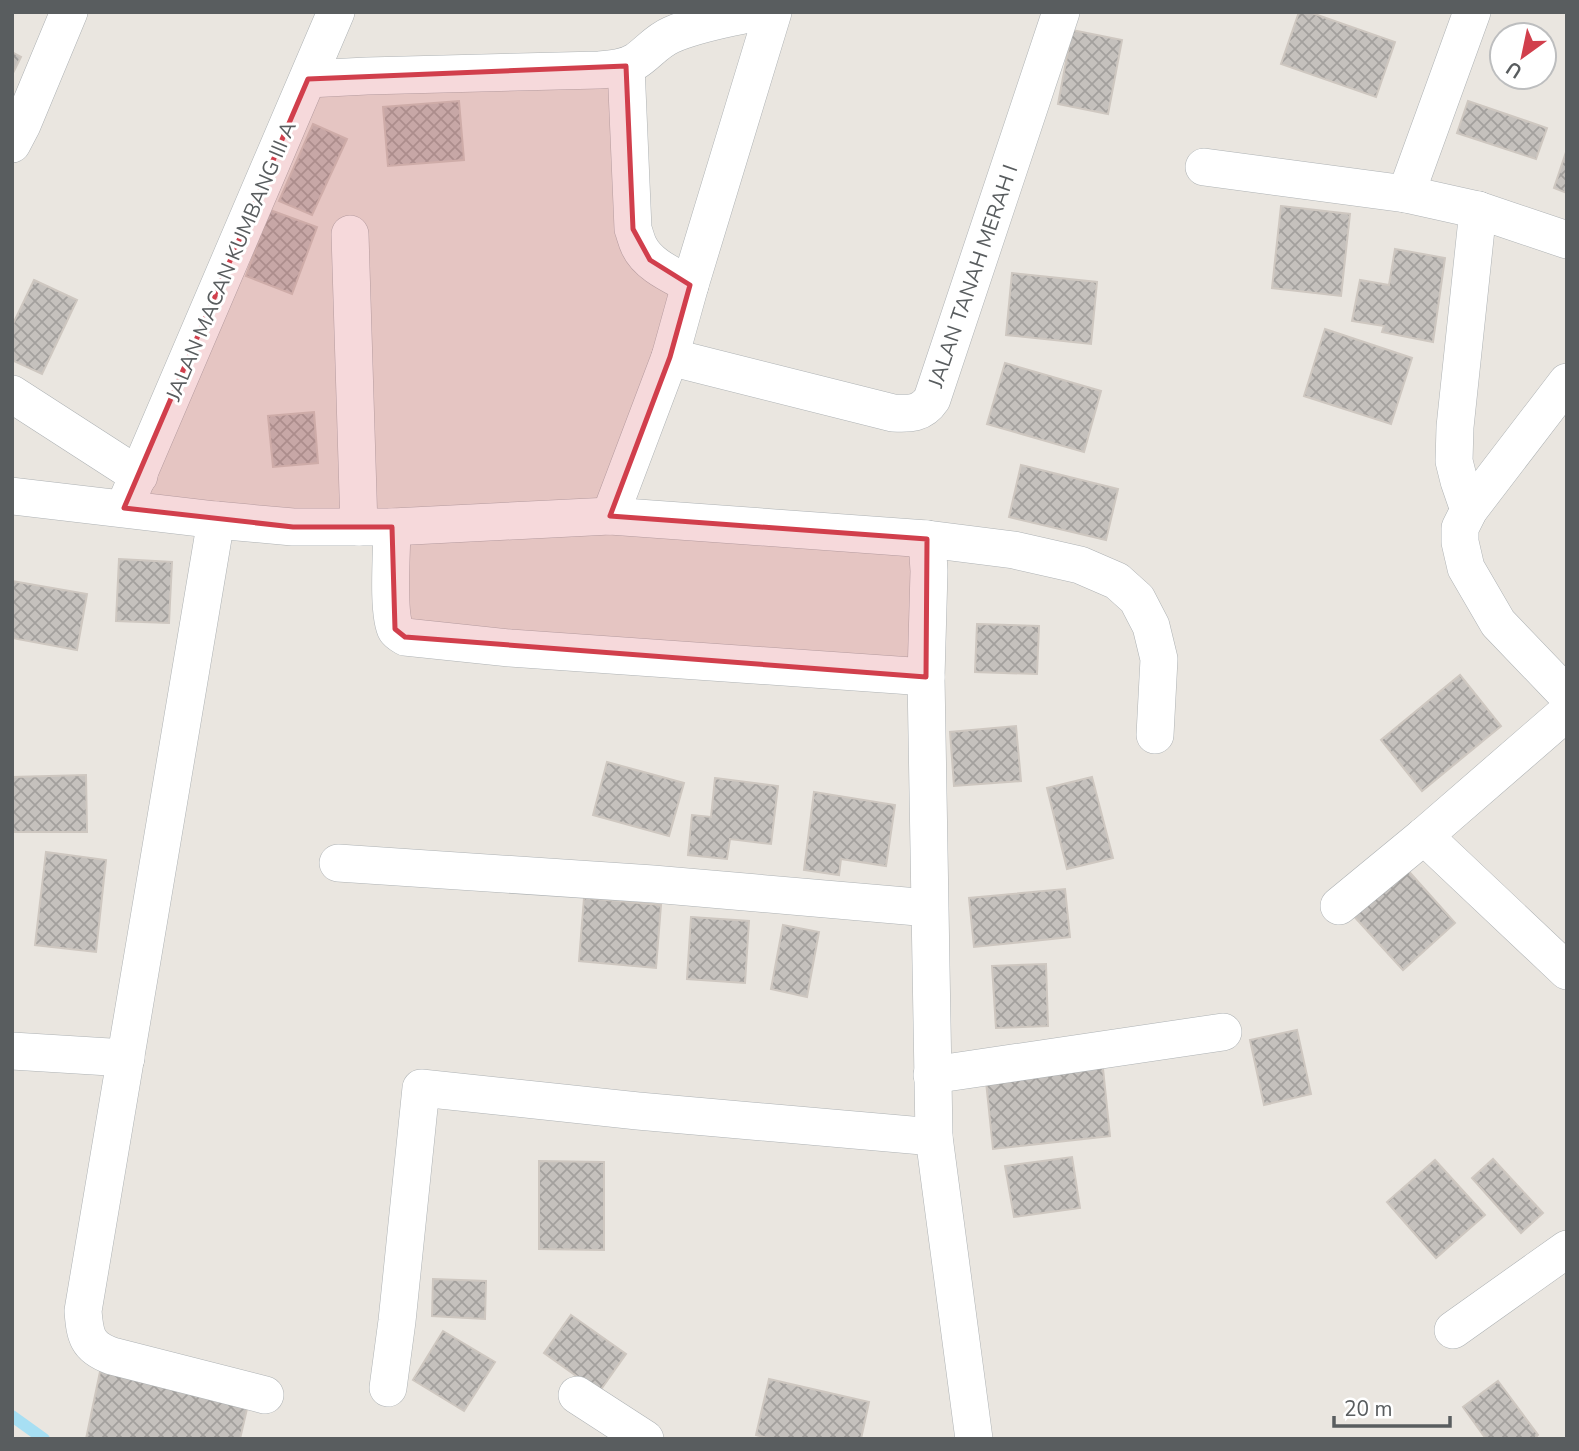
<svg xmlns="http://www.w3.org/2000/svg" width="1579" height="1451" viewBox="0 0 1579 1451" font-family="'Nunito Sans',sans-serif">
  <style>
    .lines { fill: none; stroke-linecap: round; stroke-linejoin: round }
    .stream { stroke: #a7dff3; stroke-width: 12 }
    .building { fill: url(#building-cross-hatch); stroke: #cec7c0; stroke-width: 2 }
    .street-casing { stroke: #aeb2b4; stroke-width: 38 }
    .street { stroke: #fff; stroke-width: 37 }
    .marked { fill: #d13f4c; fill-opacity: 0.2; stroke: #d13f4c; stroke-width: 5; stroke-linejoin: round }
    .labels { text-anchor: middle; stroke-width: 6; stroke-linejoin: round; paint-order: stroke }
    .street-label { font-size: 21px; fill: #595d5f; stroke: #fff }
  </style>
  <defs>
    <pattern id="building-cross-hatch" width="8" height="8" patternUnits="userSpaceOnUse" patternTransform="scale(1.75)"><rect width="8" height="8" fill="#c5c1bd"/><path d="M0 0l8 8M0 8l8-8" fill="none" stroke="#a3a09d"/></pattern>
  </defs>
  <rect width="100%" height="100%" fill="#eae6e0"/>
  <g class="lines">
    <path class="stream" d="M 12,1416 L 44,1439"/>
  </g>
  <g class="building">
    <path d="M 1299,12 L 1309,12 L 1395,42 L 1376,97 L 1281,64 Z"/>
    <path d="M 1072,30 L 1122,40 L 1108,114 L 1058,104 Z"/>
    <path d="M 12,52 L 21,57 L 12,75 Z"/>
    <path d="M 459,101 L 464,160 L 388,166 L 383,107 Z"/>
    <path d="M 1468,101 L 1547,128 L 1536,159 L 1457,133 Z"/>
    <path d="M 313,124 L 347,139 L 312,215 L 279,201 Z"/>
    <path d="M 1567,149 L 1567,193 L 1554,188 Z"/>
    <path d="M 1281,206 L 1350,214 L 1341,296 L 1272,288 Z"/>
    <path d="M 270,210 L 317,227 L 292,294 L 246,276 Z"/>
    <path d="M 1395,249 L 1445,258 L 1433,342 L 1382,332 L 1384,326 L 1352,321 L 1360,280 L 1389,285 Z"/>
    <path d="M 1012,273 L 1097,282 L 1091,344 L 1006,335 Z"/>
    <path d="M 34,280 L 77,300 L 42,374 L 12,360 L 12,326 Z"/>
    <path d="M 1325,329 L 1412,358 L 1391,424 L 1304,396 Z"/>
    <path d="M 1005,363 L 1101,391 L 1084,452 L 987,424 Z"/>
    <path d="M 314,412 L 318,463 L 273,467 L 268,416 Z"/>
    <path d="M 1021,465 L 1118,489 L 1106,540 L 1009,517 Z"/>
    <path d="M 119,559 L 172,562 L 169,623 L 116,621 Z"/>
    <path d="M 12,581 L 87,594 L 77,650 L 12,638 Z"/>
    <path d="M 977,624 L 1039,626 L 1037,674 L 975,672 Z"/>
    <path d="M 1460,675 L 1501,726 L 1422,791 L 1381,740 Z"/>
    <path d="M 1016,726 L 1021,781 L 954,786 L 950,732 Z"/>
    <path d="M 607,762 L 684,783 L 669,836 L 593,815 Z"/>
    <path d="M 86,775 L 87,832 L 12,832 L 12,777 Z"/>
    <path d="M 1092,777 L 1113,858 L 1067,869 L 1047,788 Z"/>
    <path d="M 715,778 L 778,786 L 771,844 L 730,839 L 727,859 L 688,855 L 692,815 L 711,817 Z"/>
    <path d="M 814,792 L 895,805 L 886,866 L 841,859 L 839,875 L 804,870 Z"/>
    <path d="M 46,852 L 106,860 L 96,952 L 35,945 Z"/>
    <path d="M 1404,866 L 1455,923 L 1403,970 L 1351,913 Z"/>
    <path d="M 1065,889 L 1070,937 L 974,947 L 969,898 Z"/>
    <path d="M 584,898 L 661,905 L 656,968 L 579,961 Z"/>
    <path d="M 691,917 L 749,921 L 745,983 L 687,979 Z"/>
    <path d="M 783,925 L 819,932 L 807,997 L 771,989 Z"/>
    <path d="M 1046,964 L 1048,1026 L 996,1028 L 992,966 Z"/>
    <path d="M 1297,1030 L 1311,1094 L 1264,1105 L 1250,1040 Z"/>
    <path d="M 1102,1059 L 1110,1136 L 993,1149 L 985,1072 Z"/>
    <path d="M 1072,1157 L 1080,1208 L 1014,1217 L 1005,1166 Z"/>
    <path d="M 1493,1159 L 1543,1213 L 1521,1233 L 1472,1178 Z"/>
    <path d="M 1435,1160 L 1485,1215 L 1436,1258 L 1387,1202 Z"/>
    <path d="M 539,1161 L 604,1162 L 604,1250 L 539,1249 Z"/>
    <path d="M 433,1279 L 486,1281 L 485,1319 L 432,1316 Z"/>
    <path d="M 571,1315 L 626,1354 L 599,1392 L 544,1353 Z"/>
    <path d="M 443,1331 L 495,1362 L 464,1411 L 413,1380 Z"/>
    <path d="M 101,1367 L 249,1400 L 240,1439 L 86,1439 Z"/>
    <path d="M 769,1379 L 869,1402 L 861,1439 L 773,1439 L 756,1435 Z"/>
    <path d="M 1498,1381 L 1538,1435 L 1534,1439 L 1486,1439 L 1463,1407 Z"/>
  </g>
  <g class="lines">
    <defs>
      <g id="street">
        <path d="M 626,66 L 633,229 C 635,234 636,240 639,246 C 648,265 672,275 690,285"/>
        <path d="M 308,79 L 367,76 L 599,70 C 612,69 625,68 636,61 C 648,53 657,41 671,35 C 698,23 728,19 756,12"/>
        <path d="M 12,144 L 22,125 L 69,12"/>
        <path d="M 1204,167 L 1406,194 L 1478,210 L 1567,240"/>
        <path d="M 1406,194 L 1472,12"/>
        <path d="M 350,234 L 359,527"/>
        <path d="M 670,357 L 893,413 C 910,414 922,414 932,399 L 1061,12"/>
        <path d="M 1567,382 L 1469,510 L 1460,528 L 1460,542 L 1466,568 L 1498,623 L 1567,695"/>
        <path d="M 12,394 L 139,476"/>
        <path d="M 12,496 L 216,520 L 293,527 L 392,527 L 610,516 L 927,539 L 1014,550 L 1080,565 L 1117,581 L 1137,599 L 1151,626 L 1159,659 L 1155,735"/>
        <path d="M 124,508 L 336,12"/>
        <path d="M 1469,510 L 1459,481 L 1454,461 L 1455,427 L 1478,210"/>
        <path d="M 610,516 L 670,357 L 690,285 L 773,12"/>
        <path d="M 216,520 L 83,1311 C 85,1336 87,1347 112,1356 L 265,1395"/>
        <path d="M 392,527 C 392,548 387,614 396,630 C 398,633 402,635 405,637 L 510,648 L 926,677"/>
        <path d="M 927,539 L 929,571 L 926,677 L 934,1137 L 974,1439"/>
        <path d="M 1424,836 L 1567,971"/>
        <path d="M 338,863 L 653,884 L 929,908"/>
        <path d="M 1339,906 L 1424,836 L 1567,712"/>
        <path d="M 12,1051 L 126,1058"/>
        <path d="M 932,1075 L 1223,1032"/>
        <path d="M 1453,1330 L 1567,1249"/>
        <path d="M 388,1388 L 397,1321 L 421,1088 L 638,1111 L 934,1137"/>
        <path d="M 577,1395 L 645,1439"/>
      </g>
    </defs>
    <use href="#street" class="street-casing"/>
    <use href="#street" class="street"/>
  </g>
  <path class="marked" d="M 626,66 L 633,229 L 650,260 L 690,285 L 670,357 L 610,516 L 927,539 L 926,677 L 405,637 L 395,629 L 392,527 L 293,527 L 124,508 L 308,79 Z"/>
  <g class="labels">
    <g class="street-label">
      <text transform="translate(231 261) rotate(-67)" y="7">JALAN MACAN KUMBANG III A</text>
      <text transform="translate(973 276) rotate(-71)" y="7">JALAN TANAH MERAH I</text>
    </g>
  </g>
  <rect width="1579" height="1451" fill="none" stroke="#595d5f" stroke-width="28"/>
  <g transform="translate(1523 56) rotate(213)"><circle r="33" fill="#ffffff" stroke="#bdbebf" stroke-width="2"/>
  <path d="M0-5L12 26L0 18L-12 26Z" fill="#d13f4c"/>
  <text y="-10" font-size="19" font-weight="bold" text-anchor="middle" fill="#595d5f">U</text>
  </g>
  <path d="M1334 1416v10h116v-10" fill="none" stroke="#595d5f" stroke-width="3.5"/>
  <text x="1344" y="1416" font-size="21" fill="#595d5f" stroke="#ffffff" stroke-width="5" paint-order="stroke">20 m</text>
</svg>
